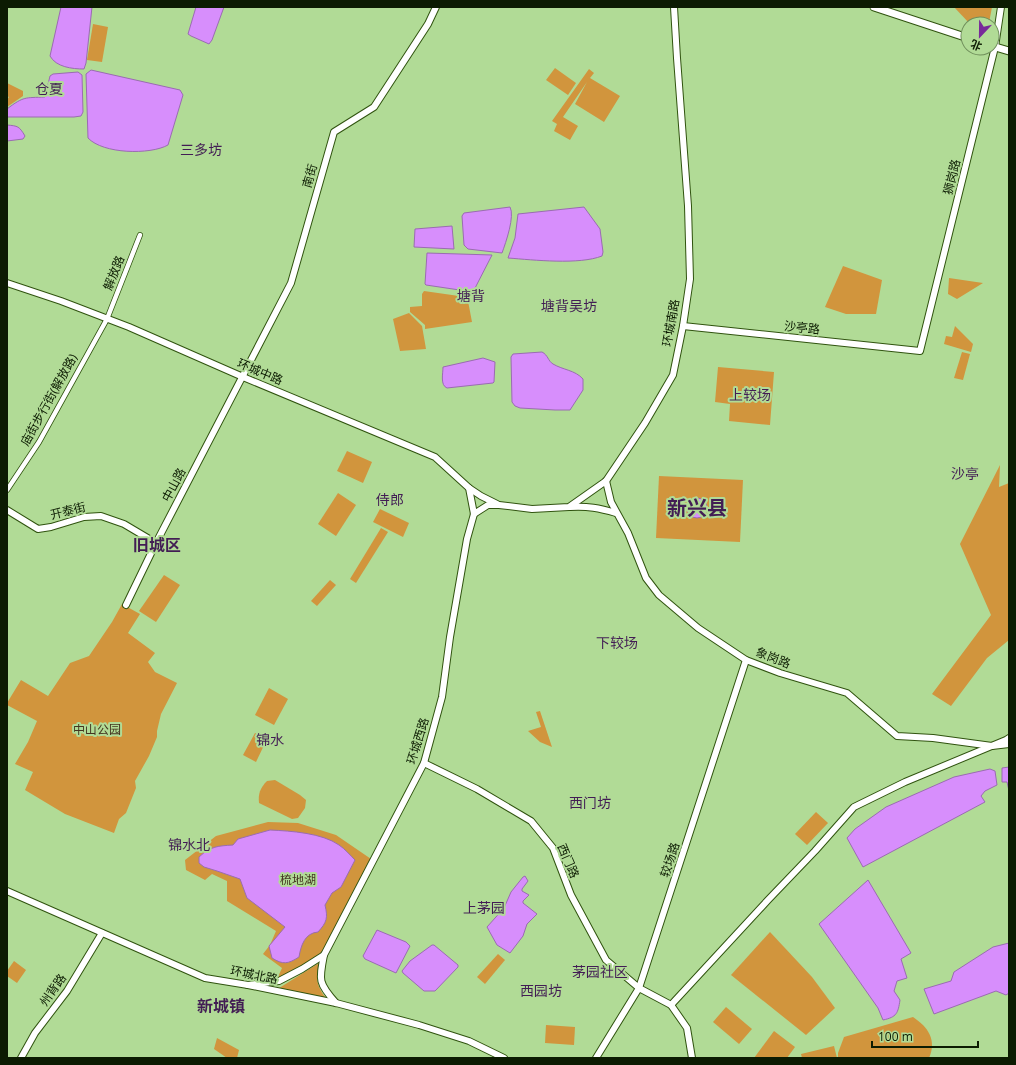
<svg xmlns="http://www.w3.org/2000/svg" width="1016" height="1065" viewBox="0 0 1016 1065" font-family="'Open Sans','Noto Sans SC',sans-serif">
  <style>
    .green { fill: #d1953d }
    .water { fill: #d78efc; stroke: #9a6cb1 }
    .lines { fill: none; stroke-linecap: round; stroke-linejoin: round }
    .pedestrian-casing { stroke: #30530f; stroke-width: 6 }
    .minor-casing { stroke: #30530f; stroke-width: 8 }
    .tertiary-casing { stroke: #30530f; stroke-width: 9 }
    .pedestrian { stroke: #fff; stroke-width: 4.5 }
    .minor { stroke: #fff; stroke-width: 6 }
    .tertiary { stroke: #fff; stroke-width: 7 }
    .labels { text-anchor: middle; stroke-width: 4; stroke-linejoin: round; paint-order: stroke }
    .street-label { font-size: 12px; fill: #0c1b02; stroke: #b1db96 }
    .park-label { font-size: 12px; fill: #443420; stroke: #b1db96 }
    .quarter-label { font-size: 14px; fill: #421d54; stroke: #b1db96 }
    .district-label { font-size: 16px; font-weight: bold; fill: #421d54; stroke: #b1db96 }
    .town-label { font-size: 20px; font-weight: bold; fill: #421d54; stroke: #b1db96 }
  </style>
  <rect width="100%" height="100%" fill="#b1db96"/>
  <g class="green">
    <path d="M 954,7 L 992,7 L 989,23 L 970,24 Z"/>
    <path d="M 93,24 L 108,27 L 102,62 L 87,60 Z"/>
    <path d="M 555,68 L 576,83 L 568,95 L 546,80 Z"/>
    <path d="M 589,69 L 594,73 L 590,78 L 620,96 L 604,122 L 575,104 L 587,82 L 563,117 L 578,126 L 570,140 L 554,131 L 557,124 L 552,121 Z"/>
    <path d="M 7,83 L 23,91 L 23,96 L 7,107 L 7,100 L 9,97 L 7,96 Z"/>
    <path d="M 843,266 L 882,280 L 876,314 L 846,314 L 825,307 Z"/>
    <path d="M 949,278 L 983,283 L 957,299 L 948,294 Z"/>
    <path d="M 424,291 L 466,297 L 468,301 L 472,322 L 425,329 L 425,325 L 410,312 L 410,307 L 422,306 L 422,294 Z"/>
    <path d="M 409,313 L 422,326 L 426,349 L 400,351 L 393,319 Z"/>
    <path d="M 955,326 L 973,344 L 971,352 L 944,344 L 946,336 L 952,337 Z"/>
    <path d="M 962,352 L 970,354 L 963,380 L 954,378 Z"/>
    <path d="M 718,367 L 774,372 L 770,425 L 729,421 L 730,404 L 715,402 Z"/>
    <path d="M 347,451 L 372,462 L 363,483 L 337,471 Z"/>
    <path d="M 1000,465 L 999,487 L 1009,483 L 1009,640 L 987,658 L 951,706 L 932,694 L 991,615 L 960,544 Z"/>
    <path d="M 659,476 L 743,480 L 740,542 L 656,538 Z"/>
    <path d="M 338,493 L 356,505 L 336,536 L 318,524 Z"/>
    <path d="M 380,509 L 409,523 L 403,537 L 373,522 Z"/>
    <path d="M 381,528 L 388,532 L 356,583 L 350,579 Z"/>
    <path d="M 164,575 L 180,585 L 156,622 L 139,611 Z"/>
    <path d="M 330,580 L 336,585 L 317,606 L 311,601 Z"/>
    <path d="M 122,604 L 140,614 L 128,633 L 155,653 L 148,662 L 155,672 L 177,683 L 161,714 L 157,731 L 157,737 L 149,756 L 135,781 L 136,788 L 126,813 L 119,819 L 114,833 L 65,814 L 25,790 L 33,772 L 15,764 L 28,742 L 37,721 L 7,705 L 7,703 L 21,680 L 48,696 L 70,663 L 89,656 L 112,622 Z"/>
    <path d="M 269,688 L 288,699 L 274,725 L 255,715 Z"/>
    <path d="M 540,711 L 552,747 L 540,742 L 528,731 L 541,727 L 536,712 Z"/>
    <path d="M 255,733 L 267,739 L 256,762 L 243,755 Z"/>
    <path d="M 275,780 L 300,795 L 306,800 L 305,808 L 298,818 L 292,819 L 259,803 C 258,794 260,788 267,781 Z"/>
    <path d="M 816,812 L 828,823 L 807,845 L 795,834 Z"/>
    <path d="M 268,822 L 298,823 L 336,835 L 374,861 L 324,955 L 277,979 L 282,968 L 263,954 L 270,945 L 276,931 L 227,901 L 227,881 L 212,874 L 205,880 L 186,870 L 185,860 L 216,836 Z"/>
    <path d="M 770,932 L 812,977 L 835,1008 L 806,1035 L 731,975 Z"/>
    <path d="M 498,954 L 505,960 L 485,984 L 477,977 Z"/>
    <path d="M 14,961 L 26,970 L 17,983 L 7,976 L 7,971 Z"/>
    <path d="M 319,963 C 316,979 316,985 326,998 L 276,990 Z"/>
    <path d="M 726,1007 L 752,1029 L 739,1044 L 713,1022 Z"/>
    <path d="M 913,1017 C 928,1027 937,1040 929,1058 L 838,1058 L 838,1053 L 844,1037 Z"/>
    <path d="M 546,1025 L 575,1027 L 574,1045 L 545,1043 Z"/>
    <path d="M 774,1031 L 795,1047 L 787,1058 L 754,1058 Z"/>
    <path d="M 217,1038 L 239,1050 L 237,1058 L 227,1058 L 214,1049 Z"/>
    <path d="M 834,1046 L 837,1058 L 802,1058 L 801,1054 Z"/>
  </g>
  <g class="water">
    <path d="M 61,7 L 92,7 L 86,63 L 84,69 C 72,69 56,67 50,56 Z"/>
    <path d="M 196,7 L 224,7 L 212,40 L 209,44 L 191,36 L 188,34 Z"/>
    <path d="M 91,70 L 180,90 L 183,95 L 168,145 C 150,155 103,154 88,138 L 86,74 Z"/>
    <path d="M 78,72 L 82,75 L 83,112 L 81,116 L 74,117 L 7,117 L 7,109 C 24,96 25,98 45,97 L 50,76 L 53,74 Z"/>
    <path d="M 7,125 C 18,126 19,126 25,136 L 23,139 L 7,141 Z"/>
    <path d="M 510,207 C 515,216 506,242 502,253 L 468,249 L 464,245 L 462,216 L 464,213 Z"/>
    <path d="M 584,207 L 600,229 L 603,252 L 602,256 C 579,265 534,260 508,258 L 515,238 L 518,214 Z"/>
    <path d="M 452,226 L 454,249 L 414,247 L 415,229 Z"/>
    <path d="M 427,253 L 492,255 L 473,292 L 426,285 L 425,284 Z"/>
    <path d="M 542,352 C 548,355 548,361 553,364 C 563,370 575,370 583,379 L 583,390 L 570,410 L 555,410 L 520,408 L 515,406 L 512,402 L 511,357 L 513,354 Z"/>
    <path d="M 483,358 L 495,362 L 494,382 L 493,383 L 447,388 C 440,385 443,374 443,367 Z"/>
    <circle cx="697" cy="508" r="10"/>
    <path d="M 1009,767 L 1009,791 L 1007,782 L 1002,782 L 1002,768 Z"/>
    <path d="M 990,769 L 995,771 L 997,785 L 985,791 L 981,796 L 985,802 L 863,867 L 847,838 L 855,829 L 886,807 L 954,777 Z"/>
    <path d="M 270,830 C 291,831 322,833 339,845 C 345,849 350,855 355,860 L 341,887 L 332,893 L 325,905 C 328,918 327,922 318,932 C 305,933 301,945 299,957 C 288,964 283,965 272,958 L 269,946 L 285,927 L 247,898 L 240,879 L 217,871 L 204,867 L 199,863 L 199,857 C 211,846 218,846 233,845 L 238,839 Z"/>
    <path d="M 525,876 L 528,881 L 522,889 L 522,891 L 529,895 L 523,901 L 523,903 L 537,914 L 527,924 L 523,936 L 510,953 L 497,945 L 487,927 L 504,908 L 511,892 L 523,877 Z"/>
    <path d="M 868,880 L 911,953 L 901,959 L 907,978 L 897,981 L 894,991 L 900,1000 C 898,1013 897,1017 883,1020 L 878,1008 L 819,924 Z"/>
    <path d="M 377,930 L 406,942 L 410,946 L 396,973 L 365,959 L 363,956 Z"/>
    <path d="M 1009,943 L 1009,993 L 1006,995 L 996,991 L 934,1014 L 924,989 L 951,981 L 954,972 L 968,963 L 993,947 Z"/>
    <path d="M 432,945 L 434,945 L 458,965 L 458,967 L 435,991 L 424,991 L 403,973 L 402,971 L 410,961 Z"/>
  </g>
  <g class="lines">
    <defs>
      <path id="pedestrian" d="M 7,490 L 39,442 L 107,319 L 140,235"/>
      <g id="minor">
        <path d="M 7,283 L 61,301 L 129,327 L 243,377 L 435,457 L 469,488 L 474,514 L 467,539 L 450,637 L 442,697 L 424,763 L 324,955 L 302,969 L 279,981 L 248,985"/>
        <path d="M 683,326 L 920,351 L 995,47 L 1001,7"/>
        <path d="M 606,481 L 611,502 L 628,533 L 646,578 L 659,595 L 698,628 L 746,660 L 780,673 L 847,693 L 897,736 L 933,738 L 992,746 L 1009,744"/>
        <path d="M 469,488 L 481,496 L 497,504"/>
        <path d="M 570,507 C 588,506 599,508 616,513"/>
        <path d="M 7,510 L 38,529 L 51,527 L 84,517 L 101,516 L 124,524 L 156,543"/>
        <path d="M 474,514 L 488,505 L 499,505 L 532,509 L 569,507 L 606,481 L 645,423 L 673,375 L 683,326 L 690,279 L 688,206 L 677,58 L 674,7"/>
        <path d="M 126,605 L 156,543 L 291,283 L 334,132 L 374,107 L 428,24 L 436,7"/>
        <path d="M 424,763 L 477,789 L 531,821 L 553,848 L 571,895 L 606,960 L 639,988 L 671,1005 L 687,1028 L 692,1058"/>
        <path d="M 7,891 L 205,978 L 248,985 L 336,1003 L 419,1025 L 469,1041 L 504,1058"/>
        <path d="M 324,955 C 319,980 318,983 336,1003"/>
        <path d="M 671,1005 L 768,900 L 815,851 L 854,807 L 905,782 L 1006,740 L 1009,738"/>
        <path d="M 21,1058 L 35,1033 L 67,991 L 102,933"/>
        <path d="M 596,1058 L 639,988 L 746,660"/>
      </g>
      <g id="tertiary">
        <path d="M 874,7 L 968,38"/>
        <path d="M 992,46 L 1009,51"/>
      </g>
    </defs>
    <use href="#pedestrian" class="pedestrian-casing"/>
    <use href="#minor" class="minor-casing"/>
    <use href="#tertiary" class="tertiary-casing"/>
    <use href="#pedestrian" class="pedestrian"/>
    <use href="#minor" class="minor"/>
    <use href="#tertiary" class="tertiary"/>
  </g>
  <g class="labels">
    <g class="street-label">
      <text transform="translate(310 176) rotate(-74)" y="4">南街</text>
      <text transform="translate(952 177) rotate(-76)" y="4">狮岗路</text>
      <text transform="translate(114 273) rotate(-68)" y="4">解放路</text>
      <text transform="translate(671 323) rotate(-80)" y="4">环城南路</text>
      <text transform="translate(802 328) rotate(6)" y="4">沙亭路</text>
      <text transform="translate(260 372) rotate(23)" y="4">环城中路</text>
      <text transform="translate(49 400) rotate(-61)" y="4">庙街步行街(解放路)</text>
      <text transform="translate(174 485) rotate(-62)" y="4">中山路</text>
      <text transform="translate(68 511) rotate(-14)" y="4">开泰街</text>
      <text transform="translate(773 658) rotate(21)" y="4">象岗路</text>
      <text transform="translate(418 741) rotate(-73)" y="4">环城西路</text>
      <text transform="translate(670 860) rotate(-72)" y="4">较场路</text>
      <text transform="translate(568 861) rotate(67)" y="4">西门路</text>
      <text transform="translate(254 975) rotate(11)" y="4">环城北路</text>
      <text transform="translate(53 990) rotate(-55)" y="4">州背路</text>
    </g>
    <g class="park-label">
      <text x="97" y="734">中山公园</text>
      <text x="298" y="884">梳地湖</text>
    </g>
    <g class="quarter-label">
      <text x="49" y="94">仓夏</text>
      <text x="201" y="155">三多坊</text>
      <text x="471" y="301">塘背</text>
      <text x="569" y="311">塘背吴坊</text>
      <text x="750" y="400">上较场</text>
      <text x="965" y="479">沙亭</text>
      <text x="390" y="505">侍郎</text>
      <text x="617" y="648">下较场</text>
      <text x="270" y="745">锦水</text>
      <text x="590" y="808">西门坊</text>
      <text x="189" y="850">锦水北</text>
      <text x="484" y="913">上茅园</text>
      <text x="600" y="977">茅园社区</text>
      <text x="541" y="996">西园坊</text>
    </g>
    <g class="district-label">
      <text x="157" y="551">旧城区</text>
      <text x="221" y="1012">新城镇</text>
    </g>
    <g class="town-label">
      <text x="697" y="515">新兴县</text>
    </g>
  </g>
  <rect width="1016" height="1065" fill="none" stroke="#0c1b02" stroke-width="16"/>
  <g transform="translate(980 36) rotate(202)"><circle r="19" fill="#b1db96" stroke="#6f8e5b"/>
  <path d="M0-3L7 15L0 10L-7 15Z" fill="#78299a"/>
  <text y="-6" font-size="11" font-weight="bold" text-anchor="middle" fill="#0c1b02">北</text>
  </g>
  <path d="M872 1041v6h106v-6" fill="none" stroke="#0c1b02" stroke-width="2"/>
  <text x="878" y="1041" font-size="12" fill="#0c1b02" stroke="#b1db96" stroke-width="3" paint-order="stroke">100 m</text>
</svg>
